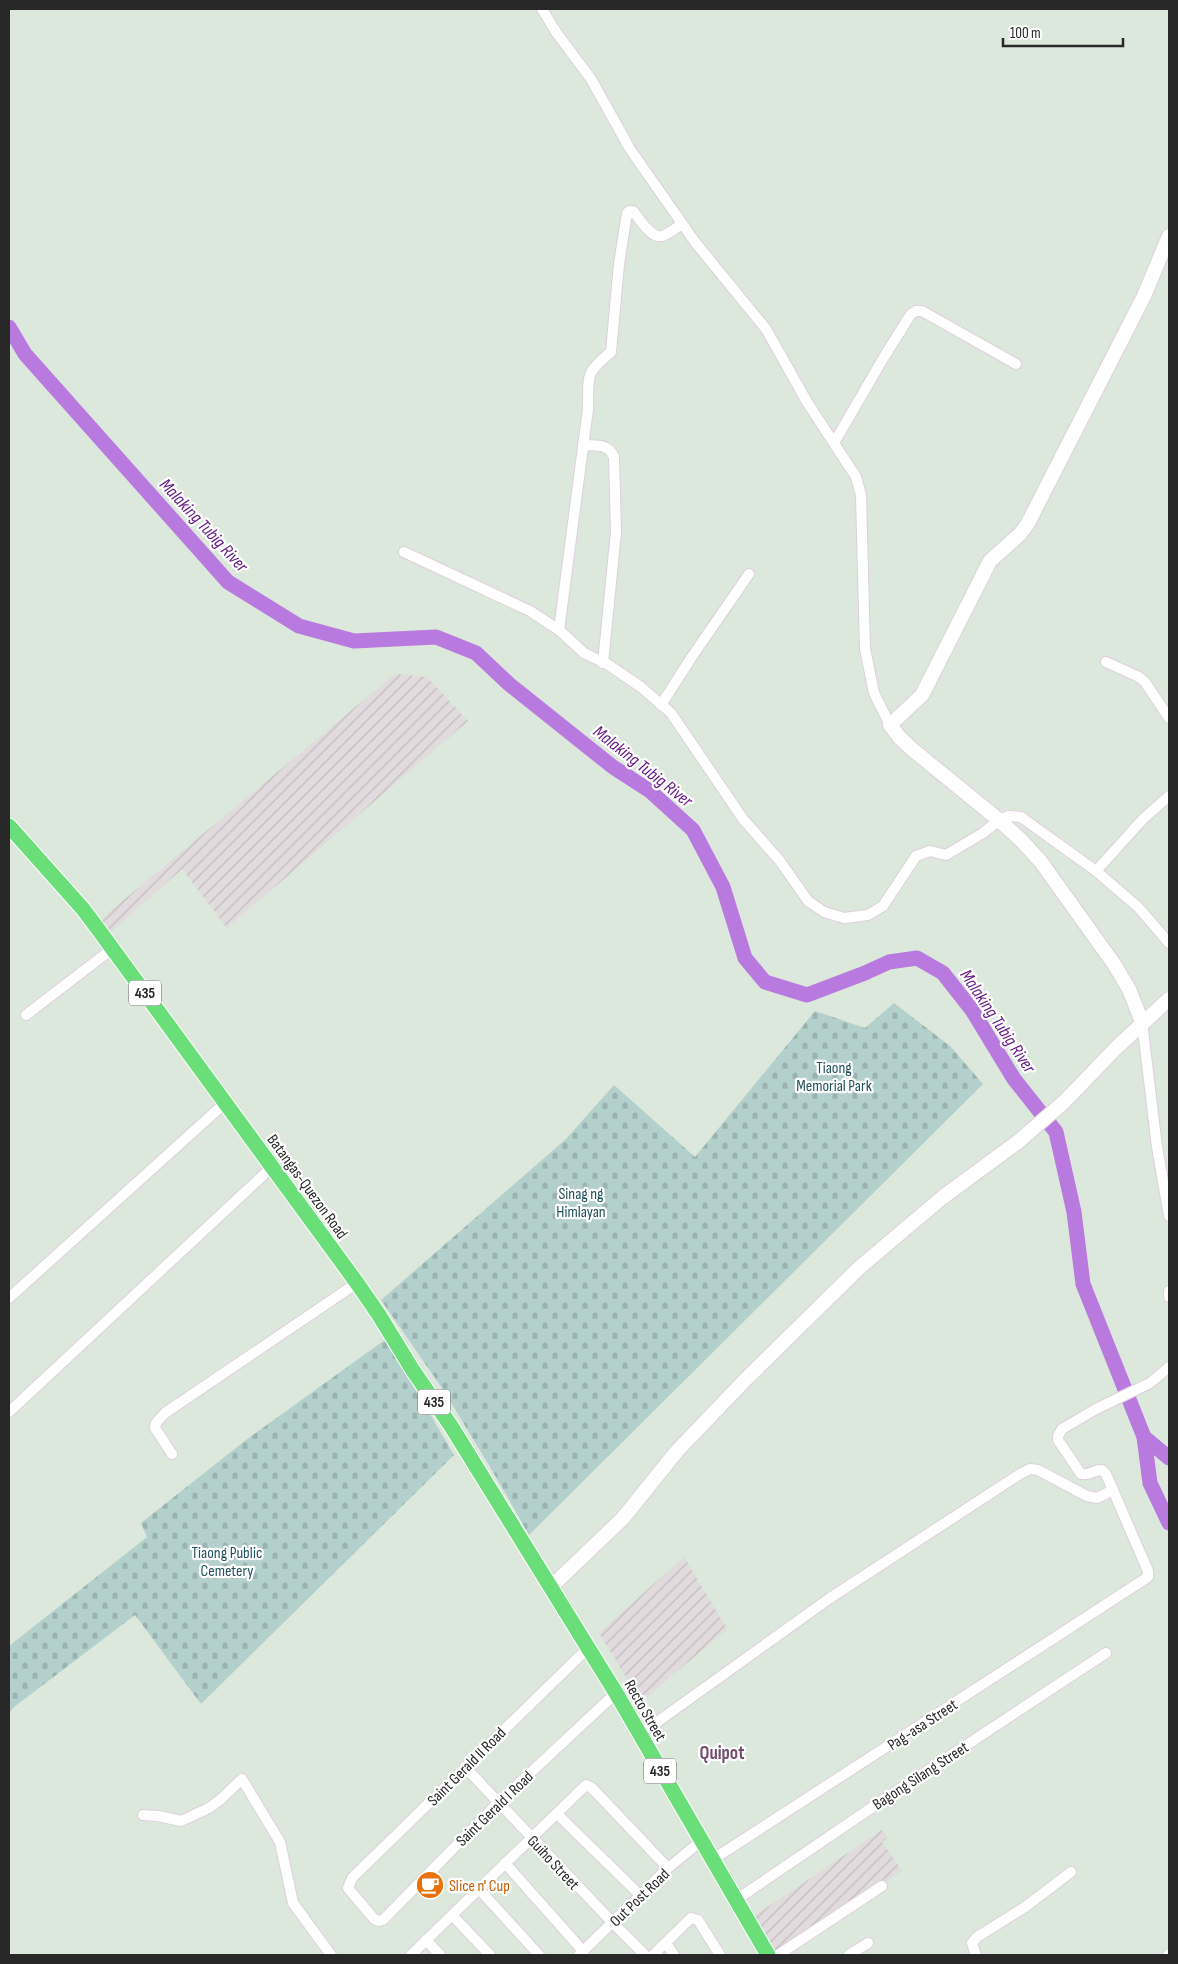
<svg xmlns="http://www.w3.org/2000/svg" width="1178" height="1964" viewBox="0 0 1178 1964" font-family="'Sofia Sans Condensed',sans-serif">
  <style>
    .industrial { fill: url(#industrial-furrows) }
    .cemetery { fill: url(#cemetery-stones) }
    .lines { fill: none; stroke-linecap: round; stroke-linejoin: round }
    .river { stroke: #b97adf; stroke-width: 15 }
    .street-casing { stroke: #dfd0dc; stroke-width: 12 }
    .secondary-casing { stroke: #dfd0dc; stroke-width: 16 }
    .primary-casing { stroke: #fff; stroke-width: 17 }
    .street { stroke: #fff; stroke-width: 10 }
    .secondary { stroke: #fff; stroke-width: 14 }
    .primary { stroke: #6ade79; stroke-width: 15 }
    .labels { text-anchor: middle; stroke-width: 4.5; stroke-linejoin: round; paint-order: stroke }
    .shield { fill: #fff; stroke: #686868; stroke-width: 1 }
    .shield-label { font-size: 15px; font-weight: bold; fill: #282828 }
    .park-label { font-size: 16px; fill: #22525b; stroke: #fff }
    .street-label { font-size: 16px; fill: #282828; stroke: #fff }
    .food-label { font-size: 16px; fill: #c56008; stroke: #fff; text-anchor: start }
    .water-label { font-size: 18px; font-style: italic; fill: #681d86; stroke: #fff }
    .quarter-label { font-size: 19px; font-weight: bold; fill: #724e6c; stroke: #fff }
  </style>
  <defs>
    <pattern id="industrial-furrows" width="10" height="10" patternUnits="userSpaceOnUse" patternTransform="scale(1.25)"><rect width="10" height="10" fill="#e1dbdd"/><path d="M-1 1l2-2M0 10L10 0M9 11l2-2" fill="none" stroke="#c1bcbe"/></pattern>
    <pattern id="cemetery-stones" width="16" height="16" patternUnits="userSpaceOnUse" patternTransform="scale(1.25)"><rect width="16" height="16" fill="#b4d0cd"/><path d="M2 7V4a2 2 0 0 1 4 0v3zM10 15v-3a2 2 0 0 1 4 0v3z" fill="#9bb3b0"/></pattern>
  </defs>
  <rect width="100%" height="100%" fill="#dce8db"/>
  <g class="industrial">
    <path d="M 395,674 L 427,677 L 468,721 L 227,928 L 182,869 L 111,932 L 101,919 Z"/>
    <path d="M 684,1557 L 727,1629 L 641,1702 L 599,1633 Z"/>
    <path d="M 882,1830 L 887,1838 L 882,1842 L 902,1871 L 776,1954 L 754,1916 Z"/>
  </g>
  <g class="cemetery">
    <path d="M 894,1003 L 950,1046 L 983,1084 L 529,1535 L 496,1477 L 444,1391 L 381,1300 L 566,1139 L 614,1085 L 695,1157 L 815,1011 L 865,1028 Z"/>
    <path d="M 386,1339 L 454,1455 L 201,1704 L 135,1615 L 14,1707 L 9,1713 L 9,1646 L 147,1537 L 141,1523 L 246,1440 Z"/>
  </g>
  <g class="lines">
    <g class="river">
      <path d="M 9,327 L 25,354 L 228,582 L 299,626 L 354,641 L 436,637 L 476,653 L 509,684 L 613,767 L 650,791 L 693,830 L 723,887 L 745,958 L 765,982 L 807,995 L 865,973 L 889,962 L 917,958 L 943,973 L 972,1010 L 1014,1079 L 1056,1132 L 1074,1212 L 1083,1284 L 1144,1437 L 1150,1483 L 1169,1523"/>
      <path d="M 1144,1437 L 1169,1458"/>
    </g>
    <defs>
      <g id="street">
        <path d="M 542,9 L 556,32 L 591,79 L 630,149 L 695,242 L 766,329 L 807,402 L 856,477 L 861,495 L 865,649 L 874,693 L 890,725"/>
        <path d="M 834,443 L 884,357 L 911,314 L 916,311 L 922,311 L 1016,364"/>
        <path d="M 583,445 C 597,446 608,443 614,457 L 616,532 L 603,663"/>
        <path d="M 404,552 L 530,611 L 559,630 L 584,653 L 607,664 L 641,687 L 671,713 L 743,819 L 780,861 L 808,901 L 824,912 L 844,918 L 868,915 L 883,906 L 916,856 L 930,851 L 946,855 L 983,833 L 999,820 L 1009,816 L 1021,817 L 1096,871 L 1138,907 L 1169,943"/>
        <path d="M 559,630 L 588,409 C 589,375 584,374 611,352 L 619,264 L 627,213 L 630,211 L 633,211 C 639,218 651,239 662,236 C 669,234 676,228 682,224"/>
        <path d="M 1106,662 L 1139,677 L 1145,682 L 1169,718"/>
        <path d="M 661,705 L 691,658 L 749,574"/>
        <path d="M 1096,871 L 1143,819 L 1169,796"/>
        <path d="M 26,1015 L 112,949"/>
        <path d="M 1142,1022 L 1157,1147 L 1169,1216"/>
        <path d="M 1169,1291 L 1169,1297"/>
        <path d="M 9,1298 L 225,1103"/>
        <path d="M 9,1412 L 272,1167"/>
        <path d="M 172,1454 L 155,1428 L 156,1423 L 165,1413 L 357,1283"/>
        <path d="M 588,1648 L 352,1878 L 348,1888 L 374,1919 L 379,1921 L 383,1920 L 499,1802 L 616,1693"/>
        <path d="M 639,1735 L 830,1598 L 1020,1474 L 1030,1469 L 1038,1470 L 1087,1496 L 1097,1498 L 1113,1490"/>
        <path d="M 465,1767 L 612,1922 L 645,1955"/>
        <path d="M 557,1814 L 640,1895"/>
        <path d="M 143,1815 L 158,1816 L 181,1821 L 209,1808 L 221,1799 L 242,1779 L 280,1842 L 293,1903 L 331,1955"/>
        <path d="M 712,1860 L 1148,1577 L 1148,1571 L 1106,1474 L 1102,1470 C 1095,1469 1089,1476 1081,1474 L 1058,1440 L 1058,1436 L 1062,1429 L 1096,1409 L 1150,1383 L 1169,1367"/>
        <path d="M 505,1863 L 583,1951"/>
        <path d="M 479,1889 L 539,1955"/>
        <path d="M 736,1900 L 877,1804 L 1106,1653"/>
        <path d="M 452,1915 L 490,1955"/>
        <path d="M 426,1940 L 440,1955"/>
        <path d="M 666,1943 L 674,1955"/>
        <path d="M 411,1955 L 586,1785 L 592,1788 L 668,1868"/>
        <path d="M 579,1955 L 668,1868 L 701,1841"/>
        <path d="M 653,1955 L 691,1918 L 698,1920 L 720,1955"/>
        <path d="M 778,1955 L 882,1886"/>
        <path d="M 849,1955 L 868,1943"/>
        <path d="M 976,1955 L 972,1943 L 977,1937 L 1025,1907 L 1071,1872"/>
        <path d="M 1168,1955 L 1169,1954"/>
      </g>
      <g id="secondary">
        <path d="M 1142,1022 L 1129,989 L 1114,964 L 1041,862 L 1022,841 L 999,820 L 913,750 L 900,738 L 890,725 L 922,695 L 990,561 L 1019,535 L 1027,525 L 1144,296 L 1169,236"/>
        <path d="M 551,1587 L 623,1518 L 677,1451 L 746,1379 L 860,1267 L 943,1197 L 1019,1141 L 1064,1102 L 1117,1047 L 1169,999"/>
      </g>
      <path id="primary" d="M 9,826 L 83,909 L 98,929 L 357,1283 L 379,1315 L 412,1369 L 451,1426 L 616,1693 L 768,1955"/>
    </defs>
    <use href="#street" class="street-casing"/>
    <use href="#secondary" class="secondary-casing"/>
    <use href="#primary" class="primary-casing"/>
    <use href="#street" class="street"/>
    <use href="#secondary" class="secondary"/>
    <use href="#primary" class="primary"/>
  </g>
  <defs>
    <symbol id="cafe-disc" viewBox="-11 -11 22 22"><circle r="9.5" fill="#e8710a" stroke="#fff"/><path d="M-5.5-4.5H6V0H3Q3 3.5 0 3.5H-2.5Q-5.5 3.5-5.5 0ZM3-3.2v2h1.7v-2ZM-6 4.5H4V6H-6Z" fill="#fff"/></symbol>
  </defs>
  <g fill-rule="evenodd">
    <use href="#cafe-disc" x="414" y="1869" width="32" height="32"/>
  </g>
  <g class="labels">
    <g class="shield">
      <rect x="129" y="980.5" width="32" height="25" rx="4"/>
      <rect x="418" y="1389.5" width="32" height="25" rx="4"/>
      <rect x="644" y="1758.5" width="32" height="25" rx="4"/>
    </g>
    <g class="shield-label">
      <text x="145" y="998">435</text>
      <text x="434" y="1407">435</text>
      <text x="660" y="1776">435</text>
    </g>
    <g class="park-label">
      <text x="834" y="1073">Tiaong<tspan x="834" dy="18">Memorial Park</tspan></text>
      <text x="581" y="1199">Sinag ng<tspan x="581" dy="18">Himlayan</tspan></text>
      <text x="227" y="1558">Tiaong Public<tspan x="227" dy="18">Cemetery</tspan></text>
    </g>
    <g class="street-label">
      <text transform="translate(308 1186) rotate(54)" y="6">Batangas-Quezon Road</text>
      <text transform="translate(646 1710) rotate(60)" y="6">Recto Street</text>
      <text transform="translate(922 1724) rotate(-33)" y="6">Pag-asa Street</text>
      <text transform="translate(466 1766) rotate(-45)" y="6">Saint Gerald II Road</text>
      <text transform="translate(920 1775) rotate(-33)" y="6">Bagong Silang Street</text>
      <text transform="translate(494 1808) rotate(-44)" y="6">Saint Gerald I Road</text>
      <text transform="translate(554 1862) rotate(47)" y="6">Guiho Street</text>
      <text transform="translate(639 1897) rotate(-44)" y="6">Out Post Road</text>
    </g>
    <g class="food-label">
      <text x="449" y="1891">Slice n' Cup</text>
    </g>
    <g class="water-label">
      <text transform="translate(204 525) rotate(47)" y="6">Malaking Tubig River</text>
      <text transform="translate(643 766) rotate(38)" y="6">Malaking Tubig River</text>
      <text transform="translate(998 1021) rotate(56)" y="6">Malaking Tubig River</text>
    </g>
    <g class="quarter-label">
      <text x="722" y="1759">Quipot</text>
    </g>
  </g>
  <rect width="1178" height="1964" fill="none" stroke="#282828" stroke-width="20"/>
  <path d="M1003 38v8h120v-8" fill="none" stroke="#282828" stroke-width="2.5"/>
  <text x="1010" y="38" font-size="15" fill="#282828" stroke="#ffffff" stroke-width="4" paint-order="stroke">100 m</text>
</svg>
